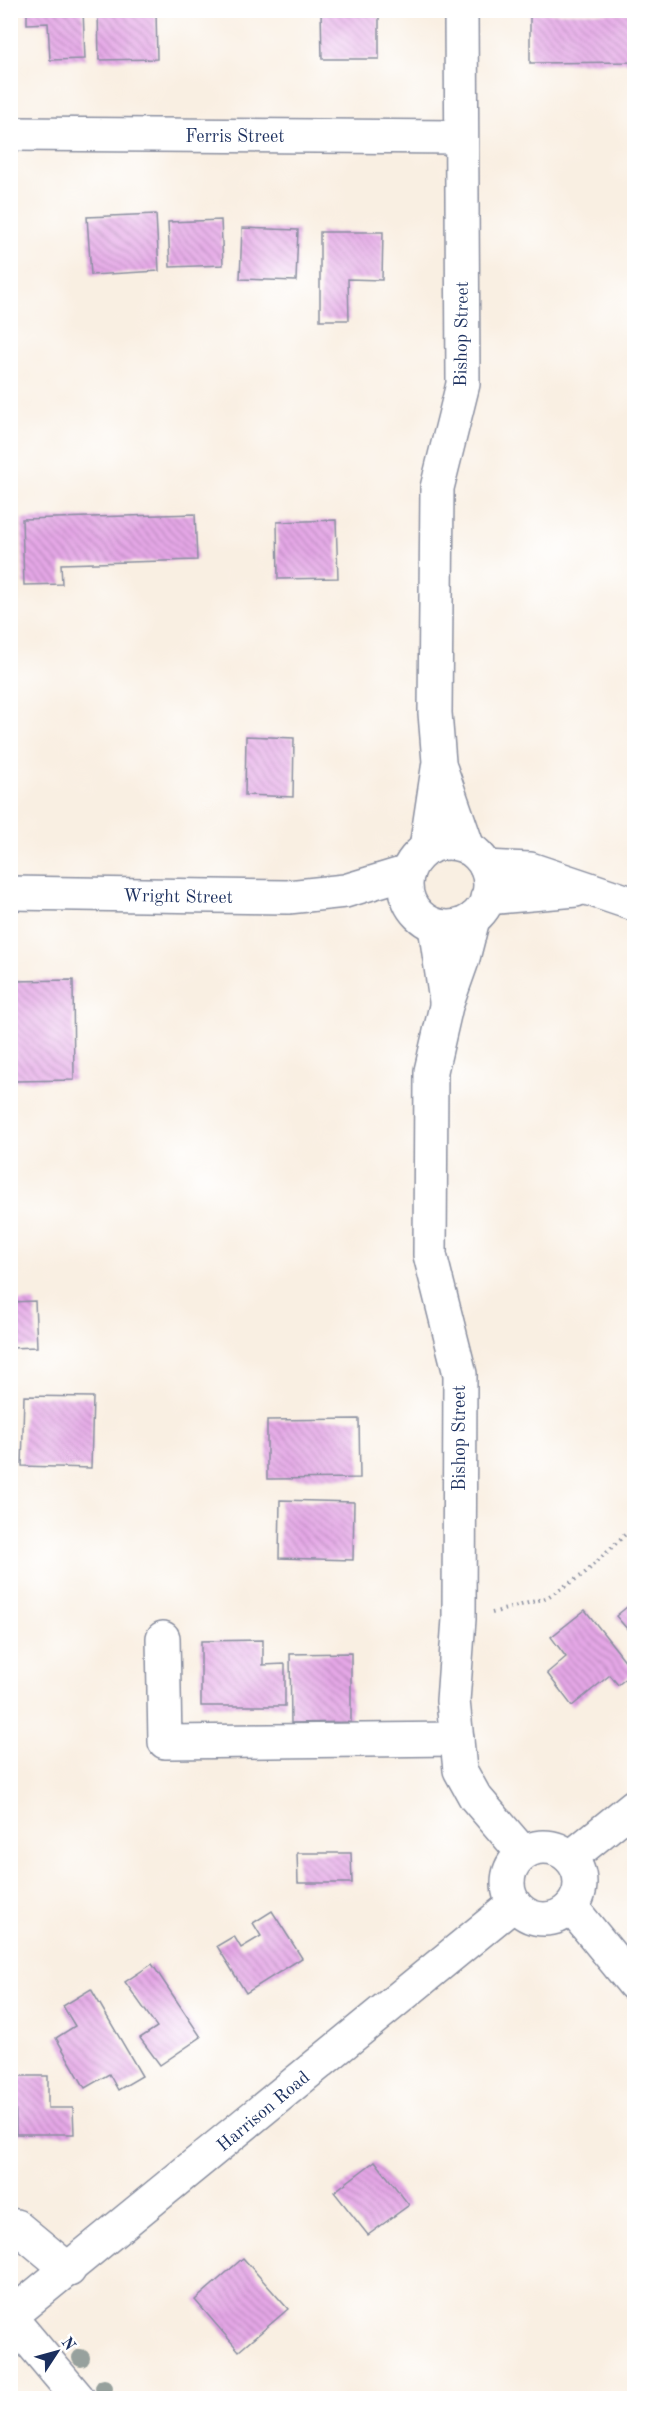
<svg xmlns="http://www.w3.org/2000/svg" width="645" height="2409" viewBox="0 0 645 2409" font-family="'Old Standard TT',serif">
  <style>
    .building { fill: url(#building-back-hatch) }
    .lines { fill: none; stroke-linecap: round; stroke-linejoin: round }
    .minor-casing { stroke: #8a8fa0; stroke-width: 36 }
    .path { stroke: #8a8fa0; stroke-width: 4; stroke-dasharray: 1.5 4.5; stroke-linecap: butt }
    .minor { stroke: #fff; stroke-width: 33 }
    .tree { fill: #97a19d }
    .labels { text-anchor: middle; stroke-width: 4.5; stroke-linejoin: round; paint-order: stroke }
    .street-label { font-size: 18px; fill: #1b2f5e; stroke: #fff }
  </style>
  <defs>
    <pattern id="building-back-hatch" width="6" height="6" patternUnits="userSpaceOnUse" patternTransform="scale(1.5)"><rect width="6" height="6" fill="#e5a7e6"/><path d="M-1 5l2 2M0 0l6 6M5-1l2 2" fill="none" stroke="#b988be"/></pattern>
  </defs>
  <rect width="100%" height="100%" fill="#fff"/>
  <filter id="ink" filterUnits="userSpaceOnUse"><feTurbulence type="fractalNoise" baseFrequency=".0167" numOctaves="2"/><feDisplacementMap in="SourceGraphic" scale="12" xChannelSelector="R" yChannelSelector="G"/><feConvolveMatrix kernelMatrix="1 2 1 2 8 2 1 2 1" color-interpolation-filters="sRGB"/></filter>
  <filter id="wash" filterUnits="userSpaceOnUse"><feTurbulence type="fractalNoise" baseFrequency=".008" numOctaves="4" result="noise"/><feDisplacementMap in="SourceGraphic" scale="24" xChannelSelector="R" yChannelSelector="G"/><feGaussianBlur stdDeviation="1.35" result="paint"/><feColorMatrix in="noise" values="0 0 0 0 0 0 0 0 0 0 0 0 0 0 0 0 0 1.4 0 .05"/><feComposite in="paint" operator="in"/></filter>
  <g filter="url(#wash)">
    <rect width="100%" height="100%" fill="#f9efe2"/>
    <g id="blocks">
      <g class="building">
        <path d="M 27,10 L 83,10 L 85,59 L 50,60 L 48,23 L 27,24 Z"/>
        <path d="M 98,10 L 156,10 L 157,59 L 99,60 Z"/>
        <path d="M 321,10 L 379,10 L 379,59 L 322,59 Z"/>
        <path d="M 530,13 L 634,13 L 634,62 L 530,63 Z"/>
        <path d="M 156,214 L 159,271 L 91,275 L 87,217 Z"/>
        <path d="M 221,220 L 223,265 L 170,267 L 168,222 Z"/>
        <path d="M 242,228 L 298,230 L 296,281 L 240,279 Z"/>
        <path d="M 320,232 L 383,232 L 382,280 L 348,279 L 349,320 L 320,320 Z"/>
        <path d="M 195,514 L 197,560 L 61,564 L 62,584 L 24,585 L 22,519 Z"/>
        <path d="M 336,520 L 338,578 L 278,579 L 277,522 Z"/>
        <path d="M 246,736 L 294,738 L 293,797 L 245,795 Z"/>
        <path d="M 73,980 L 74,1080 L 15,1081 L 13,981 Z"/>
        <path d="M 35,1301 L 37,1347 L 10,1348 L 10,1302 Z"/>
        <path d="M 24,1396 L 93,1397 L 91,1468 L 22,1466 Z"/>
        <path d="M 359,1419 L 360,1478 L 267,1479 L 267,1420 Z"/>
        <path d="M 280,1500 L 354,1502 L 353,1560 L 279,1558 Z"/>
        <path d="M 634,1601 L 634,1637 L 616,1616 Z"/>
        <path d="M 585,1610 L 634,1672 L 618,1685 L 610,1675 L 572,1706 L 547,1673 L 566,1657 L 551,1637 Z"/>
        <path d="M 263,1640 L 263,1665 L 285,1664 L 285,1706 L 201,1706 L 201,1641 Z"/>
        <path d="M 351,1653 L 351,1722 L 291,1723 L 290,1654 Z"/>
        <path d="M 297,1853 L 351,1853 L 352,1883 L 298,1883 Z"/>
        <path d="M 272,1911 L 302,1958 L 246,1993 L 217,1946 L 234,1936 L 241,1948 L 261,1936 L 253,1923 Z"/>
        <path d="M 152,1964 L 201,2037 L 160,2065 L 140,2038 L 157,2027 L 125,1982 Z"/>
        <path d="M 91,1989 L 142,2076 L 118,2090 L 109,2074 L 85,2088 L 56,2038 L 75,2026 L 63,2006 Z"/>
        <path d="M 15,2076 L 48,2076 L 48,2108 L 73,2108 L 74,2134 L 16,2134 Z"/>
        <path d="M 375,2161 L 409,2205 L 368,2235 L 334,2192 Z"/>
        <path d="M 243,2258 L 288,2309 L 239,2351 L 195,2300 Z"/>
      </g>
    </g>
  </g>
  <g filter="url(#ink)">
    <use href="#blocks" fill-opacity="0" stroke="#8a8fa0" stroke-width="1.5"/>
    <g class="lines">
      <defs>
        <g id="minor">
          <path d="M 10,134 L 460,137"/>
          <path d="M 441,770 L 468,848"/>
          <circle cx="448" cy="885" r="42"/>
          <path d="M 426,848 L 439,762 L 435,713 L 437,488 L 463,384 L 461,10"/>
          <path d="M 486,867 L 530,869 L 634,904"/>
          <path d="M 10,893 L 288,897 L 345,891 L 408,872"/>
          <path d="M 487,898 L 576,890"/>
          <path d="M 473,919 L 463,958 L 446,1006 L 431,1071 L 430,1255 L 460,1374 L 459,1619 L 453,1701 L 460,1770 L 475,1797 L 523,1853"/>
          <path d="M 435,926 L 446,1001"/>
          <path d="M 163,1638 L 165,1742 L 457,1739"/>
          <circle cx="544" cy="1883" r="36"/>
          <path d="M 570,1858 L 634,1806"/>
          <path d="M 571,1907 L 634,1984"/>
          <path d="M 10,2225 L 16,2226 L 69,2270"/>
          <path d="M 10,2316 L 514,1904"/>
          <path d="M 10,2317 L 78,2398"/>
        </g>
      </defs>
      <use href="#minor" class="minor-casing"/>
      <path class="path" d="M 492,1613 L 546,1598 L 584,1574 L 634,1526"/>
      <use href="#minor" class="minor"/>
    </g>
    <g class="tree">
      <circle cx="81" cy="2358" r="9"/>
      <circle cx="104" cy="2388" r="9"/>
    </g>
  </g>
  <g class="labels">
    <g class="street-label">
      <text x="235" y="142">Ferris Street</text>
      <text transform="translate(461 334) rotate(-89)" y="6">Bishop Street</text>
      <text transform="translate(178 896) rotate(1)" y="6">Wright Street</text>
      <text transform="translate(459 1438) rotate(-90)" y="6">Bishop Street</text>
      <text transform="translate(263 2111) rotate(-40)" y="6">Harrison Road</text>
    </g>
  </g>
  <rect width="645" height="2409" fill="none" stroke="#fff" stroke-width="36"/>
  <g transform="translate(57 2352) rotate(54)" stroke="#ffffff" stroke-width="4.5" paint-order="stroke">
  <path d="M0-4.5L10 22L0 15L-10 22Z" fill="#1b2f5e"/>
  <text y="-9" font-size="16" font-weight="bold" text-anchor="middle" fill="#1b2f5e">N</text>
  </g>
</svg>
